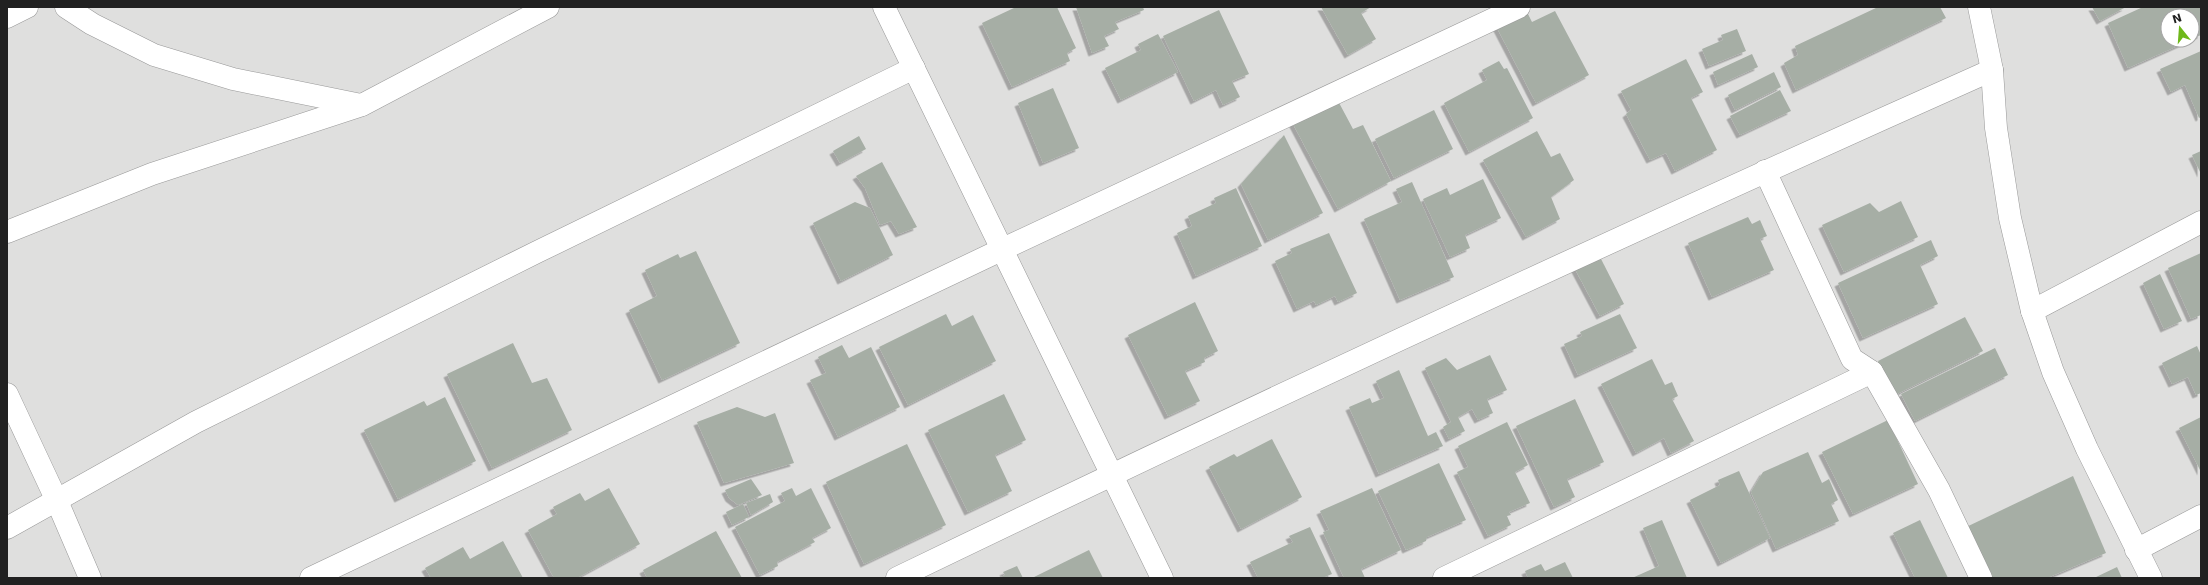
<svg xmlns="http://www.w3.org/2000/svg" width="2208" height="585" viewBox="0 0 2208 585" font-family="'DejaVu Sans',sans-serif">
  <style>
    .residential { fill: #dfdfde; fill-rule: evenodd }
    .building { fill: #a6aea5; filter: url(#shadow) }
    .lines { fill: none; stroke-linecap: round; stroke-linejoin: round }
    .minor-casing { stroke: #989898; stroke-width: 23 }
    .minor { stroke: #fff; stroke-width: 22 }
  </style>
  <defs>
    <filter id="shadow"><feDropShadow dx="-3.5" dy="3.5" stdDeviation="0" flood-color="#0004"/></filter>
  </defs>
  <rect width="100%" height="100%" fill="#e9f0ea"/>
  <path class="residential" d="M 7,7 L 2201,7 L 2201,578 L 7,578 ZM 2168,16 L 2192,16 L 2192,40 L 2168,40 Z"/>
  <g class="building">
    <path d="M 1016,7 L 1057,7 L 1076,48 L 1067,53 L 1070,61 L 1012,87 L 982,23 Z"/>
    <path d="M 1076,7 L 1143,7 L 1144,10 L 1115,22 L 1119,29 L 1104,36 L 1109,46 L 1092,53 Z"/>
    <path d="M 1321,7 L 1371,7 L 1361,13 L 1376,39 L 1348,55 Z"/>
    <path d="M 1878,7 L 1940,7 L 1946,18 L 1796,90 L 1784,63 L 1798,55 L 1795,46 Z"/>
    <path d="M 2092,7 L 2126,7 L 2100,21 Z"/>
    <path d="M 2143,7 L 2201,7 L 2201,35 L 2192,39 L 2192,16 L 2168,16 L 2168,40 L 2191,40 L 2128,68 L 2108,23 Z"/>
    <path d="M 1525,8 L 1532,22 L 1555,11 L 1589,75 L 1536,103 L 1495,24 Z"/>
    <path d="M 1219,10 L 1249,74 L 1232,81 L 1240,97 L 1223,105 L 1216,90 L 1194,101 L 1163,36 Z"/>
    <path d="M 1737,29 L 1746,51 L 1709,66 L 1702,49 L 1723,40 L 1721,35 Z"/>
    <path d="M 1158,34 L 1178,72 L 1121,100 L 1105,68 L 1141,50 L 1138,44 Z"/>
    <path d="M 2201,51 L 2201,117 L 2199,118 L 2185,85 L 2171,92 L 2160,69 Z"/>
    <path d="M 1752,54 L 1758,67 L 1718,85 L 1713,72 Z"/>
    <path d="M 1686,59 L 1703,92 L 1691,98 L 1717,150 L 1675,171 L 1666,153 L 1650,160 L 1626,114 L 1631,110 L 1621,91 Z"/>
    <path d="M 1499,61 L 1504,69 L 1507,68 L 1533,118 L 1469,152 L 1444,103 L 1487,80 L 1482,70 Z"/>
    <path d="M 1774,72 L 1781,87 L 1735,110 L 1728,95 Z"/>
    <path d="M 1053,88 L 1079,148 L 1043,163 L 1018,103 Z"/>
    <path d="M 1780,90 L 1791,111 L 1740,135 L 1730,116 Z"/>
    <path d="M 1337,99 L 1353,129 L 1363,125 L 1391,181 L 1338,209 L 1292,122 Z"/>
    <path d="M 1434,110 L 1453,149 L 1394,178 L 1375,139 Z"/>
    <path d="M 1537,131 L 1551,157 L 1560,153 L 1574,180 L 1551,197 L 1560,219 L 1526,237 L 1483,160 Z"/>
    <path d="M 1284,135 L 1323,213 L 1268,240 L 1241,184 Z"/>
    <path d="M 859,136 L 866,149 L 840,163 L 833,151 Z"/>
    <path d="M 2201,151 L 2201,174 L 2192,155 Z"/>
    <path d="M 882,162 L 917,227 L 899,234 L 891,221 L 880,225 L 865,188 L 856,176 Z"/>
    <path d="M 1483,179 L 1501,218 L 1465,235 L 1470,248 L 1450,257 L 1423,199 L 1447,188 L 1450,195 Z"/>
    <path d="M 1412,182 L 1454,277 L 1400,300 L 1364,219 L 1402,202 L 1396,189 Z"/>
    <path d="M 1236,188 L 1262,246 L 1196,276 L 1177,233 L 1192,226 L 1188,216 L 1216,203 L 1214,198 Z"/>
    <path d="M 1901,201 L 1918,237 L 1844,272 L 1822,225 L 1870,203 L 1879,212 Z"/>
    <path d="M 855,202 L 870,208 L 893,255 L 841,281 L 813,223 Z"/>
    <path d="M 1748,217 L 1752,224 L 1760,220 L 1767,236 L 1760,239 L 1774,270 L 1712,297 L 1688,243 Z"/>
    <path d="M 1329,233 L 1357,293 L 1338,302 L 1335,296 L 1316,305 L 1314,301 L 1297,309 L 1275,261 L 1292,253 L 1290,249 Z"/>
    <path d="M 1931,240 L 1938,256 L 1920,265 L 1938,304 L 1863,338 L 1838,283 Z"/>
    <path d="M 696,251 L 740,343 L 662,380 L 629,310 L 657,296 L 645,270 L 678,254 L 680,258 Z"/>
    <path d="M 2201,253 L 2201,315 L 2191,319 L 2168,268 Z"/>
    <path d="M 1599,255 L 1624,304 L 1600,316 L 1574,267 Z"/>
    <path d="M 2160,274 L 2182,321 L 2164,329 L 2143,283 Z"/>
    <path d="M 1195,302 L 1218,351 L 1204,358 L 1205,362 L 1185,371 L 1200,401 L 1168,416 L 1128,335 Z"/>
    <path d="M 946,314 L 952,326 L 973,315 L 996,361 L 908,405 L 879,347 Z"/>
    <path d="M 1620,314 L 1637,348 L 1578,375 L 1564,344 L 1582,336 L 1580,332 Z"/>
    <path d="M 1965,317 L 1983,351 L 1895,395 L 1878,361 Z"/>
    <path d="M 513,343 L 532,383 L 547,378 L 572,430 L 492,468 L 447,374 Z"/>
    <path d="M 842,345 L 849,358 L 871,347 L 900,407 L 838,437 L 810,380 L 826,373 L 818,357 Z"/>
    <path d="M 2197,346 L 2201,355 L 2201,393 L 2196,395 L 2188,377 L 2172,384 L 2162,363 Z"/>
    <path d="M 1995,348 L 2008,375 L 1915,421 L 1901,394 Z"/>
    <path d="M 1490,355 L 1507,390 L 1487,399 L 1493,413 L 1478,420 L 1472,409 L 1458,417 L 1465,431 L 1449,439 L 1443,427 L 1451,422 L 1425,368 L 1446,358 L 1457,370 Z"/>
    <path d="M 1652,359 L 1665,385 L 1672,382 L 1678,396 L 1672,399 L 1694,441 L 1671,453 L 1664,438 L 1636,453 L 1601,384 Z"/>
    <path d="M 1399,370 L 1428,436 L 1436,432 L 1443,446 L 1379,474 L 1349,407 L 1370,398 L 1372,403 L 1384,398 L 1376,381 Z"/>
    <path d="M 1004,394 L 1026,440 L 995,455 L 1012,491 L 968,512 L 928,430 Z"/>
    <path d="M 445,397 L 476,461 L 398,499 L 364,430 L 424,401 L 427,406 Z"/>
    <path d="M 1575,399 L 1604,462 L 1567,479 L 1575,497 L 1554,507 L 1516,426 Z"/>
    <path d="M 737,407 L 765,417 L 775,413 L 794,463 L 724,483 L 697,422 Z"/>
    <path d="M 2201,417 L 2201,472 L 2179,428 Z"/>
    <path d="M 1888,420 L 1918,484 L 1853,514 L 1822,452 Z"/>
    <path d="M 1507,422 L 1528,465 L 1515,472 L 1530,503 L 1509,512 L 1511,515 L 1507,516 L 1511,525 L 1488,536 L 1457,472 L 1468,467 L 1458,446 Z"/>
    <path d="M 1272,439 L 1302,497 L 1241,529 L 1209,467 L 1234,454 L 1237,457 Z"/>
    <path d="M 907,444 L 946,525 L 864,564 L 826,482 Z"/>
    <path d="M 1808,452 L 1822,483 L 1829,479 L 1838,500 L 1831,504 L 1839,521 L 1776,549 L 1751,492 L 1763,472 Z"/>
    <path d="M 1439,463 L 1466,520 L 1427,537 L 1426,541 L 1406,550 L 1378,491 Z"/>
    <path d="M 1739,471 L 1770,538 L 1721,563 L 1690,500 L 1720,485 L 1718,480 Z"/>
    <path d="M 2073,476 L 2106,553 L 2047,578 L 1982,578 L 1960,530 Z"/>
    <path d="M 751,479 L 762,495 L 738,505 L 729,498 L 725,490 Z"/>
    <path d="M 609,488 L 640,544 L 577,578 L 554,578 L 528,530 L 557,514 L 553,507 L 580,493 L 585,501 Z"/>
    <path d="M 792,488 L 796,496 L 811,488 L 831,528 L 812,538 L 815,542 L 777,562 L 778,566 L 760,575 L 735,527 L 785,501 L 781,493 Z"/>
    <path d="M 1372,488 L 1401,550 L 1361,569 L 1365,578 L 1344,578 L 1323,532 L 1329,530 L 1320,511 Z"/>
    <path d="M 770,494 L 773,502 L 751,515 L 746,503 Z"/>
    <path d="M 743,504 L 749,517 L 732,525 L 726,512 Z"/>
    <path d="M 1662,520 L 1687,578 L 1632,578 L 1659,566 L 1643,528 Z"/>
    <path d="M 1920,520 L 1948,578 L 1915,578 L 1893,533 Z"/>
    <path d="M 1310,527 L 1332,574 L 1322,578 L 1258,578 L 1250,562 L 1293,542 L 1289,536 Z"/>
    <path d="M 716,531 L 742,578 L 647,578 L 643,570 Z"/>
    <path d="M 503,541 L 523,578 L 431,578 L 425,568 L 463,547 L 470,559 Z"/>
    <path d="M 1089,550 L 1103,578 L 1032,578 Z"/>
    <path d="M 1565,562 L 1573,578 L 1528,578 L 1525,571 L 1541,564 L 1545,571 Z"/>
    <path d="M 1017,566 L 1023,578 L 999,578 L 1005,575 L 1003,572 Z"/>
    <path d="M 2117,567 L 2122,578 L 2094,578 Z"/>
  </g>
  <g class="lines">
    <defs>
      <g id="minor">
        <path d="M 66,7 L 92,24 L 154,55 L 233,79 L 361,105"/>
        <path d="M 884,7 L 1162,578"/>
        <path d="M 1979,7 L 1992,70 L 1996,128 L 2010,218 L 2032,311 L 2053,372 L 2087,449 L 2151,578"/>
        <path d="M 7,17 L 27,7"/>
        <path d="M 1765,171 L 1852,359 L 1872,372 L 1939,490 L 1981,578"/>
        <path d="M 7,232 L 152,174 L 362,105 L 548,7"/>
        <path d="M 2032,311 L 2201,222"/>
        <path d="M 7,394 L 57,501 L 90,578"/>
        <path d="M 7,528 L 196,422 L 537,252 L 914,68"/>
        <path d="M 2136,550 L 2201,516"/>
        <path d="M 311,578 L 1003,249 L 1519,7"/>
        <path d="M 897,578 C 1259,403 1624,234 1992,70"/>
        <path d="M 1444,578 L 1872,372"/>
      </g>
    </defs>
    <use href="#minor" class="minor-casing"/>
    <use href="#minor" class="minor"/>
  </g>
  <rect width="2208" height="585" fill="none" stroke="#212121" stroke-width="16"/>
  <g transform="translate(2180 28) rotate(343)"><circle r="19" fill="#ffffff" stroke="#a6a6a6"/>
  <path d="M0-3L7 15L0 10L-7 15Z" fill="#6eb81a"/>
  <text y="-6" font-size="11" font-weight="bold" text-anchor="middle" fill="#212121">N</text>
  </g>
</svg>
